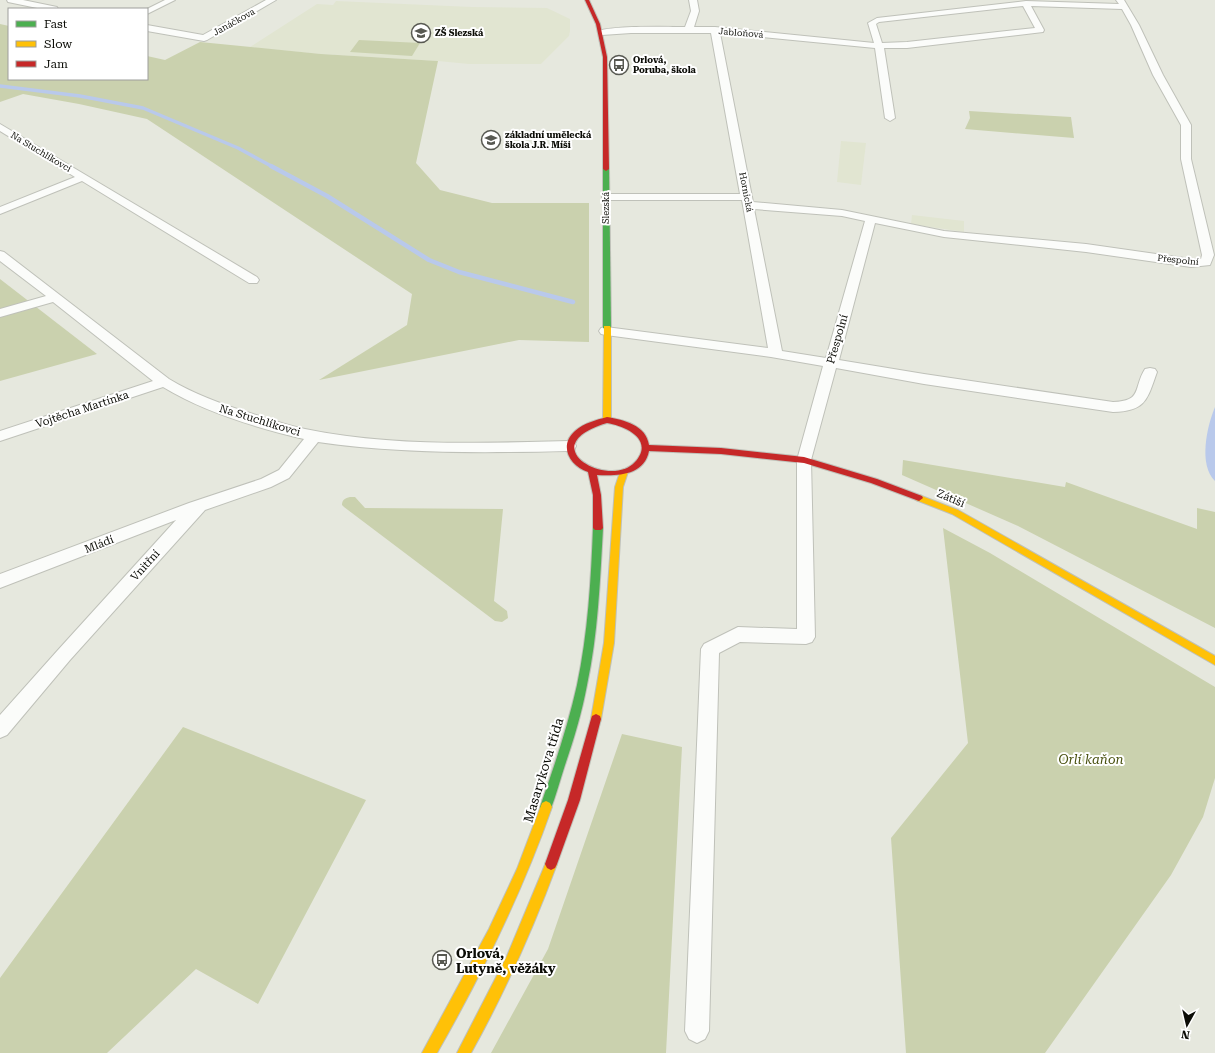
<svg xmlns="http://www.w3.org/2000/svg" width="1215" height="1053" viewBox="0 0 1215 1053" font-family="'Roboto Serif',serif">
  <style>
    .built { fill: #e1e5d1 }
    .green { fill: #cad1ae }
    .water { fill: #b9c9eb }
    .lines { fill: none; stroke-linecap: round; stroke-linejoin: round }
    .stream-far1 { stroke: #b9c9eb; stroke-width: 3.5 }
    .stream { stroke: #b9c9eb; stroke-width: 4.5 }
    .street-casing { stroke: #bfc1b9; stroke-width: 2 }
    .fast-casing { stroke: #bfc1b9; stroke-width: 2 }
    .slow-casing { stroke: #bfc1b9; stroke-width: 2 }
    .jam-casing { stroke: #bfc1b9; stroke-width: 2 }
    .street { fill: #fbfcfa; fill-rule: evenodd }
    .fast { fill: #4caf50; fill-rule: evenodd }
    .slow { fill: #ffc107; fill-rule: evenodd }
    .jam { fill: #c62828; fill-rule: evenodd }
    .labels { text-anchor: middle; stroke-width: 4; stroke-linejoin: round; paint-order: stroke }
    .far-street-label { font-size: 9px; fill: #0b0c06; stroke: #fff }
    .far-poi-label { font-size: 9px; font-weight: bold; fill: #0b0c06; stroke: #fff; text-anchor: start }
    .street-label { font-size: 11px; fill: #0b0c06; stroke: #fff }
    .near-park-label { font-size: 13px; font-style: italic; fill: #48500e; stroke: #fff }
    .near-street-label { font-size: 13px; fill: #0b0c06; stroke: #fff }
    .near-poi-label { font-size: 13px; font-weight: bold; fill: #0b0c06; stroke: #fff; text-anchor: start }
  </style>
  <rect width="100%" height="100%" fill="#e6e8de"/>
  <g class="built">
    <path d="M 336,1 L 472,7 L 547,8 L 570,19 L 570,31 L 569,36 L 541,64 L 469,64 L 438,61 L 321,54 L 250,47 L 317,4 L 333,5 Z"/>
    <path d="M 841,141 L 866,143 L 861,185 L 837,182 Z"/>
    <path d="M 912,215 L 964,221 L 964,232 L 911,224 Z"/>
  </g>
  <g class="green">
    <path d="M 0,24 L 9,26 L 9,79 L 147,79 L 147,56 L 165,60 L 200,42 L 321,54 L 438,61 L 416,163 L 440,190 L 492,203 L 589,203 L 589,342 L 519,340 L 319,380 L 407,325 L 412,294 L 147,119 L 79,104 L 23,94 L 0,102 Z"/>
    <path d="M 359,40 L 420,43 L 412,56 L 350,52 Z"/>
    <path d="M 969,111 L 1071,117 L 1074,138 L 965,129 L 970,118 Z"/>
    <path d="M 0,279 L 97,354 L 0,381 Z"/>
    <path d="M 903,460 L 1065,487 L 1066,482 L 1197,529 L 1197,508 L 1215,512 L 1215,628 L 1018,526 L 902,475 Z"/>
    <path d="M 350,497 L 355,497 L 365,508 L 503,509 L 494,601 L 507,611 L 508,618 L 502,622 L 495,621 L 344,507 L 342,505 C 342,500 345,498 350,497 Z"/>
    <path d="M 943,528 L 990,553 L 1215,687 L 1215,778 L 1203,817 L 1171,875 L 1045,1053 L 906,1053 L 891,838 L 968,743 Z"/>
    <path d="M 183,727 L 366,800 L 258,1004 L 196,969 L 107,1053 L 0,1053 L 0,978 Z"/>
    <path d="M 622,734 L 682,747 L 666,1053 L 491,1053 L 548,949 Z"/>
  </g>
  <path class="water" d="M 1215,407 L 1215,481 C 1198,465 1207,426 1215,407 Z"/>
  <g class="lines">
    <path class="stream-far1" d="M 0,86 L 80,96 L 143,108 L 238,148 L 273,167"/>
    <path class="stream" d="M 271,166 L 327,196 L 429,260 L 459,272 L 573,302"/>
    <defs>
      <g id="street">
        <path d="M 7,0 L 23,0 L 57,7 L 58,9 L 42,9 L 8,2 Z"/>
        <path d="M 165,0 L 175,0 L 147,14 L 147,9 Z"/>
        <path d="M 266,0 L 276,0 L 207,40 L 204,41 L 147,31 L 147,25 L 203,35 Z"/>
        <path d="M 689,0 L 697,0 L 699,11 L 694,27 L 715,27 L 874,43 L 868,23 L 877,18 L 1026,1 L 1119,4 L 1116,0 L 1124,0 L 1139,25 L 1163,75 L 1191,125 L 1191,159 L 1214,255 L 1210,265 L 1191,267 L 1086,252 L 944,237 L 875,223 L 839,360 L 924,374 L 1113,402 C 1143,401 1133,388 1145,369 L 1150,368 L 1155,369 L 1157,372 C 1147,400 1146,411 1113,412 L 924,384 L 836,368 L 811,460 L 815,637 L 812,642 L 806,644 L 740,642 L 719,653 L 709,1031 L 705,1039 L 697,1043 L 689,1039 L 685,1031 L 701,649 L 704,644 L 738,627 L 797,629 L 797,460 L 823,366 L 771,357 L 606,335 L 601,334 L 599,331 L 601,328 L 606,327 L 768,348 L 742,200 L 607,200 L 602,197 L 607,194 L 740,194 L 711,33 L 631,33 L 602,35 L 598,32 C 605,25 671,27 685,27 L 691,11 ZM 1023,6 L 1035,28 L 907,42 L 882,43 L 876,24 L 879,22 ZM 1031,6 L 1122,9 L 1131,25 L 1153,75 L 1181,125 L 1181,159 L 1202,255 L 1201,259 L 1191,259 L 1086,244 L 944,231 L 842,210 L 753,202 L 720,33 L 875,48 L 885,118 L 890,121 L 895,118 L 884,48 L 907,48 L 1043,32 L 1044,30 ZM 754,209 L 842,216 L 865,221 L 826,358 L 782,351 Z"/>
        <path d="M 0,124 L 257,277 L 259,280 L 257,283 L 249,283 L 82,181 L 0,214 L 0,207 L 75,177 L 0,131 Z"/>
        <path d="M 0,251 L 4,252 L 169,379 C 194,394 221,404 250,413 C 268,419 286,425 305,429 C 391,447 482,443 569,441 L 574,442 L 576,446 L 574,450 L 569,451 C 485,453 401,454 318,442 L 289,478 L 271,487 L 205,510 L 70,660 L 7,735 L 0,738 L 0,715 L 58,650 L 176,520 L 0,588 L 0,574 L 189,503 L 261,479 L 279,470 L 304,439 C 257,428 204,412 163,387 L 0,441 L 0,431 L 153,381 L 53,302 L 0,317 L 0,309 L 46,296 L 0,261 Z"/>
      </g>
      <g id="fast">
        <path d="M 606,167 L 609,169 L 611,328 L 607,330 L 603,328 L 603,169 Z"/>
        <path d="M 598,525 L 601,526 L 603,528 C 600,581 598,634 587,685 C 582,712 574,739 565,765 C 560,780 556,796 550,811 L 546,813 L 542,811 L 540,807 C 554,767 568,726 577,685 C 588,633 591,580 593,528 L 595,526 Z"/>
      </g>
      <g id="slow">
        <path d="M 604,326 L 610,326 L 611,328 L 611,420 L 607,423 L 603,420 Z"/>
        <path d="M 624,469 L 628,472 L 623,487 L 614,643 L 601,719 L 600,722 L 596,724 L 592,722 L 591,719 L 604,643 L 615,487 L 620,472 Z"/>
        <path d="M 919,495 L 958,510 L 1215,656 L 1215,665 L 952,514 L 916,500 L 915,498 L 916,496 Z"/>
        <path d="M 546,801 L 550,803 L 552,807 C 522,893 482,974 437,1053 L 422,1053 L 489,929 L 517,869 L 542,803 Z"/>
        <path d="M 551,858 L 555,860 L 557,864 C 533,929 505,992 471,1053 L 457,1053 L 507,956 L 547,860 Z"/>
      </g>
      <g id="jam">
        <path d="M 585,0 L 589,0 L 600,24 L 607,57 L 609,169 L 606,171 L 603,169 L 603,57 L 596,24 Z"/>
        <path d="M 607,417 C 624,420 646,425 649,445 L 721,448 L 804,457 L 877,479 L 922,496 L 923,498 L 919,501 L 871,483 L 804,463 L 721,454 L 649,451 C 644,476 617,476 597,475 L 601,495 L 603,528 L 601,530 L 595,530 L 593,528 L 593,495 L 588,472 C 570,466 558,446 575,431 C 584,423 596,420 607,417 ZM 607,423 C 626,426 655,440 635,462 C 610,490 530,446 607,423 Z"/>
        <path d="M 596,714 L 600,716 L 601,719 L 580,800 L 557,864 L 555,868 L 551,870 L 547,868 L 545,864 L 568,800 L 591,719 L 592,716 Z"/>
      </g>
    </defs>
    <use href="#street" class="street-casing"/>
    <use href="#fast" class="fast-casing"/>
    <use href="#slow" class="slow-casing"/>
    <use href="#jam" class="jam-casing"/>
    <use href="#street" class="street"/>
    <use href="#fast" class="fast"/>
    <use href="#slow" class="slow"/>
    <use href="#jam" class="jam"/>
  </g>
  <defs>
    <symbol id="school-ring" viewBox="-11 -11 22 22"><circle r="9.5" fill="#fff" stroke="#585952" stroke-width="1.5"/><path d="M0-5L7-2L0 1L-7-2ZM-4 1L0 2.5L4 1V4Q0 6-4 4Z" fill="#585952"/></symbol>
    <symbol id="bus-ring" viewBox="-11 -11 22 22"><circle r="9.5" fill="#fff" stroke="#585952" stroke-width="1.5"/><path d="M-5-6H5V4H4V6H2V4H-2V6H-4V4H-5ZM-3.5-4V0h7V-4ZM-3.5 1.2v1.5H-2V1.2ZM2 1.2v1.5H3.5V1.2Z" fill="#585952"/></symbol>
  </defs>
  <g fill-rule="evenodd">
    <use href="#school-ring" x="410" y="22" width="22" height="22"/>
    <use href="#bus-ring" x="608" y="54" width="22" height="22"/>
    <use href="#school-ring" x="480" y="129" width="22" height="22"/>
    <use href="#bus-ring" x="431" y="949" width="22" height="22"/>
  </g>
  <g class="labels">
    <g class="far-street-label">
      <text transform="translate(234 22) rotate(-29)" y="3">Janáčkova</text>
      <text transform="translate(741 33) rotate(5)" y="3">Jabloňová</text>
      <text transform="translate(41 152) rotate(31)" y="3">Na Stuchlíkovci</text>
      <text transform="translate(746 192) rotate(79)" y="3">Hornická</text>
      <text transform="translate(606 208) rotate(-90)" y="3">Slezská</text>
      <text transform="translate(1178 260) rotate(6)" y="3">Přespolní</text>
    </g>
    <g class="far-poi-label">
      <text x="435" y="36">ZŠ Slezská</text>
      <text x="633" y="63">Orlová,<tspan x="633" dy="10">Poruba, škola</tspan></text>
      <text x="505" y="138">základní umělecká<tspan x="505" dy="10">škola J.R. Míši</tspan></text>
    </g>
    <g class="street-label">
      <text transform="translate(837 339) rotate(-74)" y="4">Přespolní</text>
      <text transform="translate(82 409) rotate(-18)" y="4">Vojtěcha Martínka</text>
      <text transform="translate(260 420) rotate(17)" y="4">Na Stuchlíkovci</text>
      <text transform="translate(951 498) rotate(23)" y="4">Zátiší</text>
      <text transform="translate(99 544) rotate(-21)" y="4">Mládí</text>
      <text transform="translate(145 565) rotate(-48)" y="4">Vnitřní</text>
    </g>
    <g class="near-park-label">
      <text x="1091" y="764">Orlí kaňon</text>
    </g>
    <g class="near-street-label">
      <text transform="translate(543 770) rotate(-73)" y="5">Masarykova třída</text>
    </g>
    <g class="near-poi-label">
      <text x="456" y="958">Orlová,<tspan x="456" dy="15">Lutyně, věžáky</tspan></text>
    </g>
  </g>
  <rect x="8" y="8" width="140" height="72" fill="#ffffff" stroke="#9d9e9b"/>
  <rect x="16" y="21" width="20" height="6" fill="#4caf50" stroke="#9d9e9b"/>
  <text x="44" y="28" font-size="12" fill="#0b0c06">Fast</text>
  <rect x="16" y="41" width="20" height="6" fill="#ffc107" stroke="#9d9e9b"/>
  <text x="44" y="48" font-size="12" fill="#0b0c06">Slow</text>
  <rect x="16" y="61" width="20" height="6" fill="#c62828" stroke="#9d9e9b"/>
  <text x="44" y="68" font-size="12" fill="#0b0c06">Jam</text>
  <g transform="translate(1187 1025) rotate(188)" stroke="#ffffff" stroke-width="3" paint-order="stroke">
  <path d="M0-3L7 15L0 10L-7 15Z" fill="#0b0c06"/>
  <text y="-6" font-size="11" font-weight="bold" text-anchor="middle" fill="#0b0c06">N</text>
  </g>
</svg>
